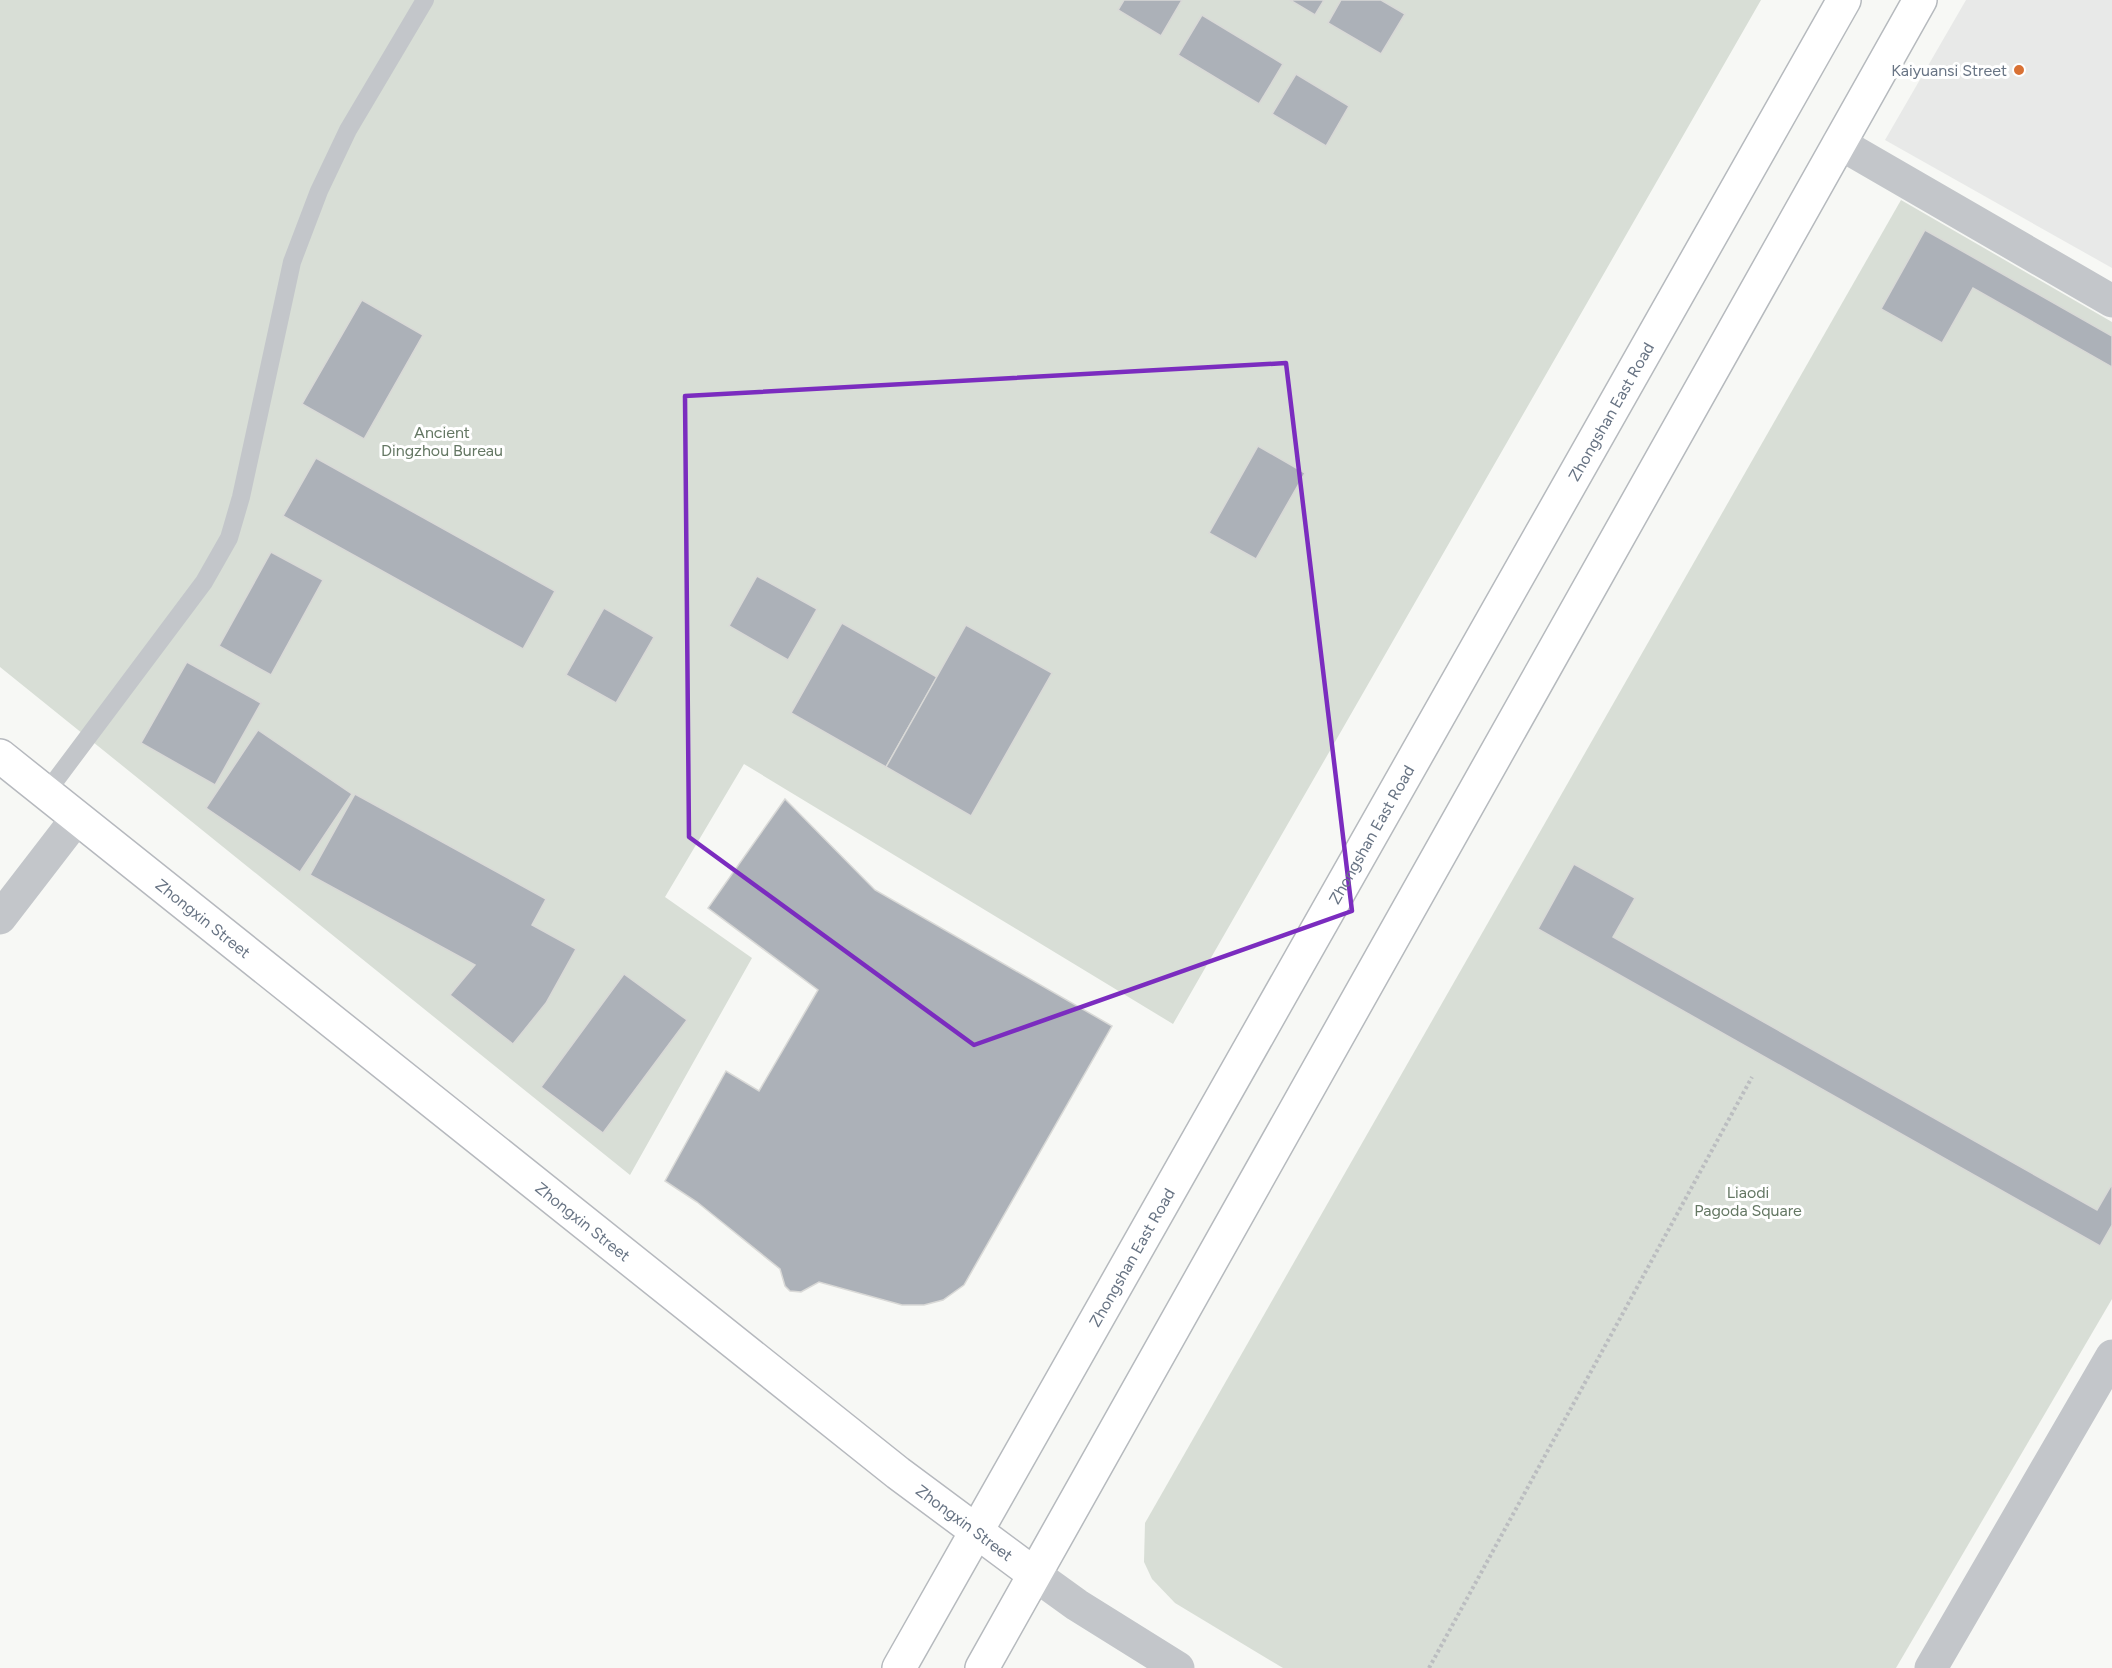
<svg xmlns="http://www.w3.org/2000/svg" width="2112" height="1668" viewBox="0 0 2112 1668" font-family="Figtree,sans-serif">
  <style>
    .built { fill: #e8e9e8 }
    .park { fill: #d8ded6 }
    .building { fill: #acb1b8; stroke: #d9d9d7; stroke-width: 1.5 }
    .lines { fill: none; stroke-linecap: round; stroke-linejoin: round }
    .secondary-casing { stroke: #b6b9be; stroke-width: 36 }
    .primary-casing { stroke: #b6babe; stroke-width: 36 }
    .path { stroke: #bbbdc0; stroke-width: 4; stroke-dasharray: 3 3; stroke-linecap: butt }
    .lane { stroke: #c3c6ca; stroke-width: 18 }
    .street { stroke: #c3c6ca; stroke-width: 33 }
    .secondary { stroke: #fff; stroke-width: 33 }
    .primary { stroke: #fff; stroke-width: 33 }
    .marked { fill: none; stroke: #7b2cbf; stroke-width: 4.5; stroke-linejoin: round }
    .poi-dot { fill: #d97134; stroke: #fff; stroke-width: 2 }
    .labels { text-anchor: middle; stroke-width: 6; stroke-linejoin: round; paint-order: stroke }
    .poi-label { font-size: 16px; fill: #687484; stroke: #fff; text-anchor: end }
    .street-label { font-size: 16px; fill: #687484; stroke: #fff }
    .park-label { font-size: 16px; fill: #647763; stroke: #fff }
  </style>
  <rect width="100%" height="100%" fill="#f7f8f5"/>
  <path class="built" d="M 1966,0 L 2112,0 L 2112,268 L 1885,140 Z"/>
  <g class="park">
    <path d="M 0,0 L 1761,0 L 1173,1024 L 744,764 L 665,897 L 752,958 L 630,1175 L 0,667 Z"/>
    <path d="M 1901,200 L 2112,322 L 2112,1299 L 1896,1668 L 1283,1668 L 1175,1603 L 1152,1579 L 1144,1562 L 1145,1523 Z"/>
  </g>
  <g class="building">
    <path d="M 1124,0 L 1182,0 L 1161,36 L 1118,10 Z"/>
    <path d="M 1290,0 L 1324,0 L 1315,15 Z"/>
    <path d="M 1341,0 L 1381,0 L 1405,14 L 1381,54 L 1328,23 Z"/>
    <path d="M 1202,15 L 1283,64 L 1259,104 L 1178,55 Z"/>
    <path d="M 1296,74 L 1349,106 L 1326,146 L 1272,114 Z"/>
    <path d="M 1925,230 L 2112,336 L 2112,367 L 1973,288 L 1942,343 L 1881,309 Z"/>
    <path d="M 362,300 L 423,335 L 364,439 L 302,404 Z"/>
    <path d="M 1258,446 L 1305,473 L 1256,559 L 1209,533 Z"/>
    <path d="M 316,458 L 555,591 L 523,649 L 283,516 Z"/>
    <path d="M 271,552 L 323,580 L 271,675 L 219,646 Z"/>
    <path d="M 757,576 L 817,609 L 788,660 L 729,626 Z"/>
    <path d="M 604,608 L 654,637 L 616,703 L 566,675 Z"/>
    <path d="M 842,623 L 937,677 L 886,767 L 791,713 Z"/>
    <path d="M 966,625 L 1052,673 L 971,816 L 886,767 Z"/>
    <path d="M 187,662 L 261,703 L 215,785 L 141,743 Z"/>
    <path d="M 258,730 L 352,794 L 300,872 L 206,808 Z"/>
    <path d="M 355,794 L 546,899 L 532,925 L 576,949 L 546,1003 L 513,1044 L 450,995 L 475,965 L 310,875 Z"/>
    <path d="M 785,799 L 875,890 L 1112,1026 L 964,1285 L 943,1300 L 924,1305 L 902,1305 L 819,1282 L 801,1292 L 790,1291 L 785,1286 L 780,1269 L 697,1202 L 665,1181 L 726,1071 L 759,1091 L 818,990 L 708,908 Z"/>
    <path d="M 1574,864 L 1635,898 L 1613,937 L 2097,1210 L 2112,1184 L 2112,1225 L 2100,1246 L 1538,929 Z"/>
    <path d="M 624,974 L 687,1020 L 603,1133 L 541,1087 Z"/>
  </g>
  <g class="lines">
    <defs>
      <g id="secondary">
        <path id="s1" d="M 0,756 L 898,1473 L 1034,1574"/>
      </g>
      <g id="primary">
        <path id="s2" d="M 899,1668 L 1844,0"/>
        <path d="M 982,1668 L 1920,0"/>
      </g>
    </defs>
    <use href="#secondary" class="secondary-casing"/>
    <use href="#primary" class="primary-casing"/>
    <path class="path" d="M 1429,1668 L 1752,1077"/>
    <path class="lane" d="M 46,793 L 204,582 L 229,538 L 241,497 L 292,262 L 319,191 L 348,130 L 425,0"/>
    <g class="street">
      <path d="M 1839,143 L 2112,301"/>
      <path d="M 0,918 L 77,818"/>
      <path d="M 1034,1574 L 1077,1605 L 1178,1668"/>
      <path d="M 1931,1668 L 2112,1356"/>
    </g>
    <use href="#secondary" class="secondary"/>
    <use href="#primary" class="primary"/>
  </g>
  <path class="marked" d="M 1286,363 L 1352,911 L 974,1045 L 689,837 L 685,396 Z"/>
  <circle class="poi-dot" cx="2019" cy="70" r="6"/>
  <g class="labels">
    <g class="poi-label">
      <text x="2007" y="76">Kaiyuansi Street</text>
    </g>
    <g class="street-label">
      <text dy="6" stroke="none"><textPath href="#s2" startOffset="1444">Zhongshan East Road</textPath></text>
      <text dy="6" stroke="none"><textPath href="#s2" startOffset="958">Zhongshan East Road</textPath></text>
      <text dy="6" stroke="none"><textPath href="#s1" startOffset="260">Zhongxin Street</textPath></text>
      <text dy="6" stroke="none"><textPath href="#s1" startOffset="746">Zhongxin Street</textPath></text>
      <text dy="6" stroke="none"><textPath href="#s2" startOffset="472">Zhongshan East Road</textPath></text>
      <text dy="6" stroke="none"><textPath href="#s1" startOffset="1232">Zhongxin Street</textPath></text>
    </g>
    <g class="park-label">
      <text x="442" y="438">Ancient<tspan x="442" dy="18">Dingzhou Bureau</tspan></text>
      <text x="1748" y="1198">Liaodi<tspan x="1748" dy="18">Pagoda Square</tspan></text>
    </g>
  </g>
</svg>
